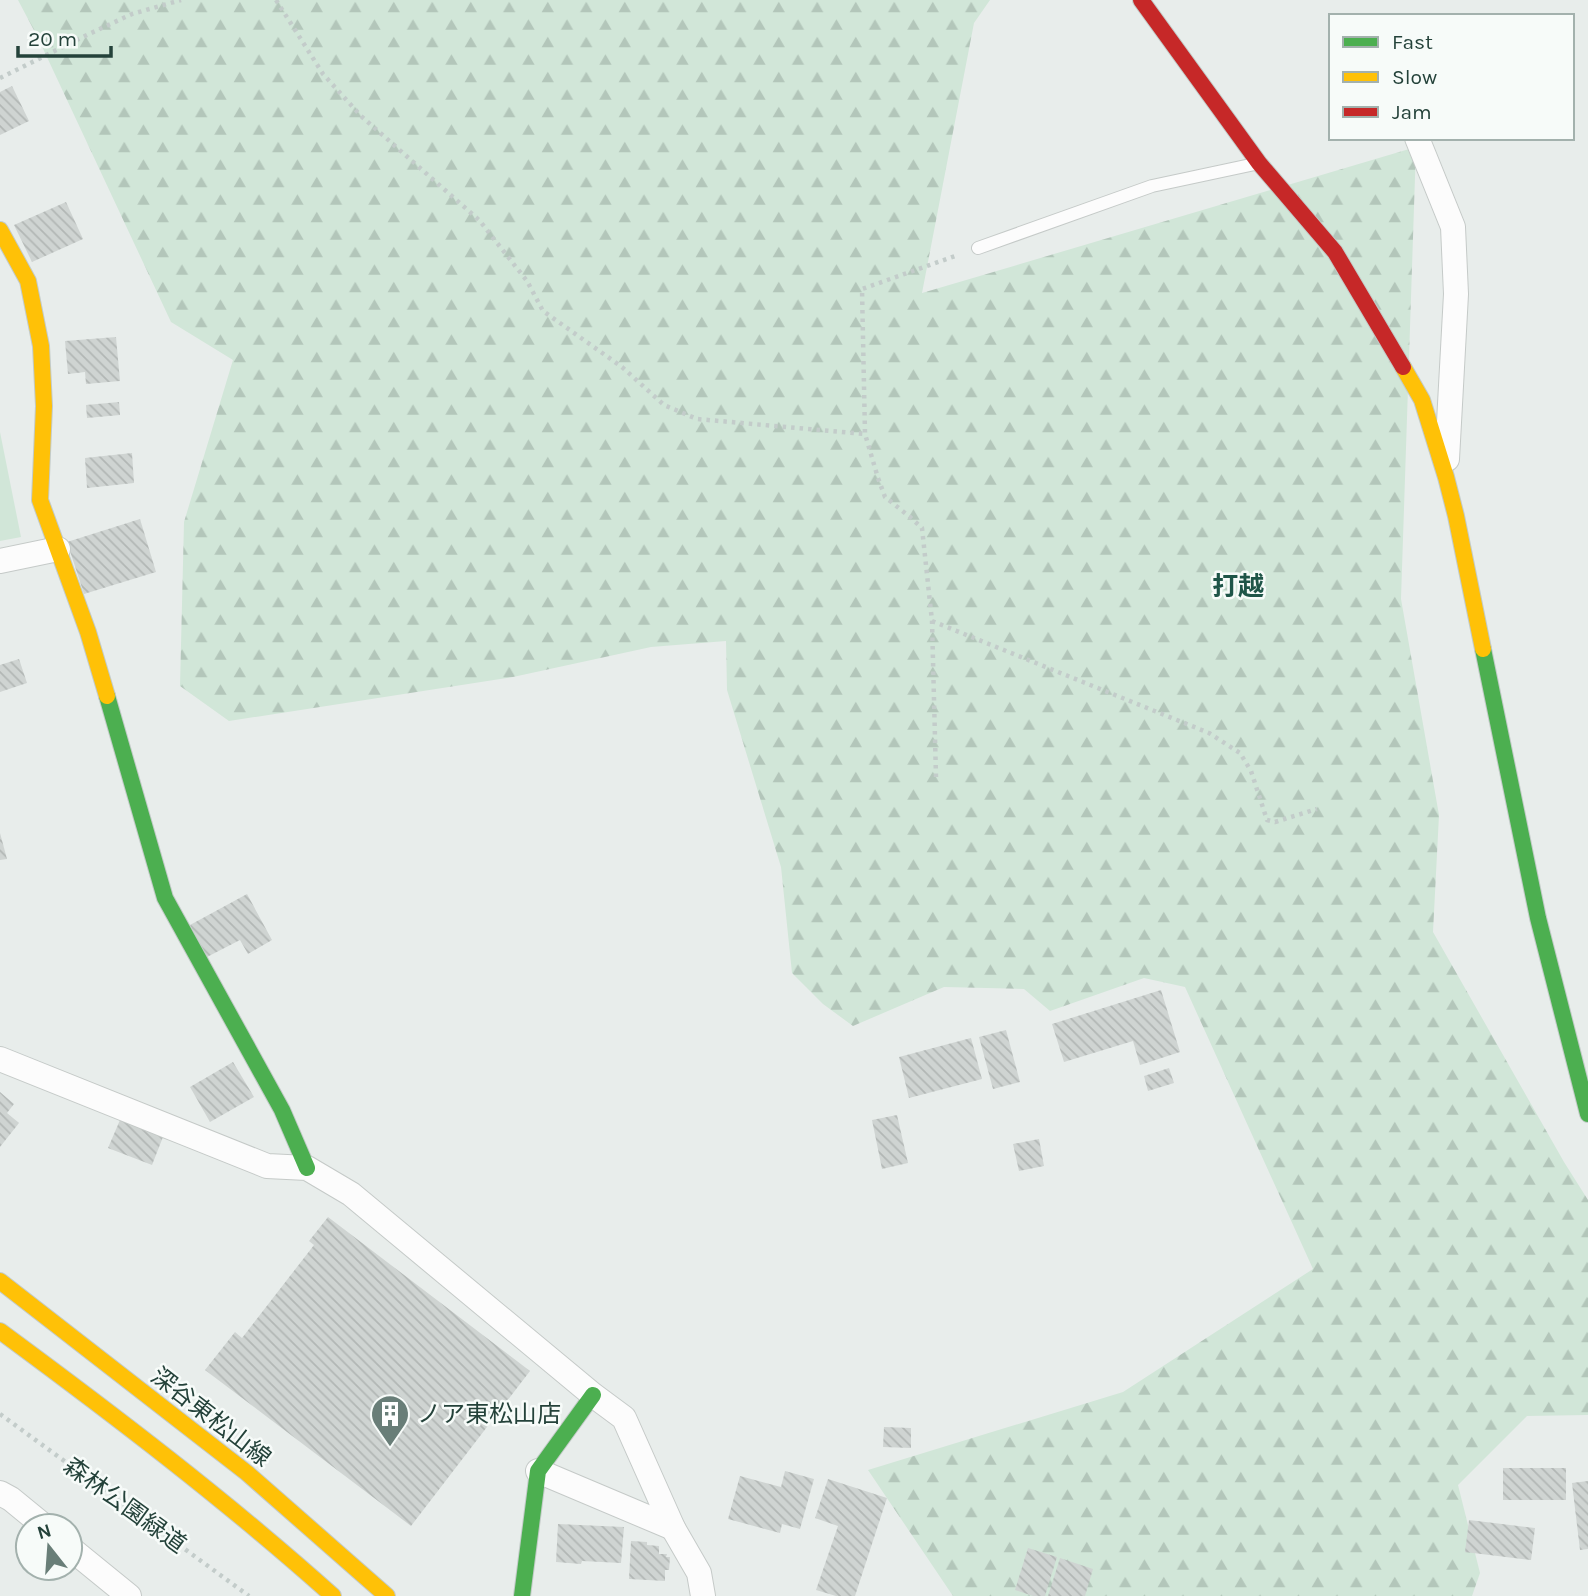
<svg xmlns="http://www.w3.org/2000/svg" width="1588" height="1596" viewBox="0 0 1588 1596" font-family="Karla,'Noto Sans JP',sans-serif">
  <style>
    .green { fill: #d1e6d8 }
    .forest { fill: url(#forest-firs) }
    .building { fill: url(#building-back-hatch) }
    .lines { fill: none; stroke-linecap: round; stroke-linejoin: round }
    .lane-casing { stroke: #c5cac8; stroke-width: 14 }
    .street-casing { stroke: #c5cac8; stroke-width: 26 }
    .fast-casing { stroke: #c3cbc8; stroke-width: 18 }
    .slow-casing { stroke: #c3cbc8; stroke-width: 18 }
    .jam-casing { stroke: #c3cbc8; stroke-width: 18 }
    .path { stroke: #c3ccca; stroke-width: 4.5; stroke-dasharray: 3.5 5; stroke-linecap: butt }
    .lane { stroke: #fcfcfc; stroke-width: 12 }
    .street { stroke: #fcfcfc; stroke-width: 24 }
    .fast { stroke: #4caf50; stroke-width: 16 }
    .slow { stroke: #ffc107; stroke-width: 16 }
    .jam { stroke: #c62828; stroke-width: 16 }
    .labels { text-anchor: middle; stroke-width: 5; stroke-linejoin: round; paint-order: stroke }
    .poi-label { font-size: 24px; fill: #24423a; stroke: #f7fbf9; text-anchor: start }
    .street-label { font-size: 24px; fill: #24423a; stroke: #f7fbf9 }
    .neighbourhood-label { font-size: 26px; font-weight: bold; fill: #1f5548; stroke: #f7fbf9 }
  </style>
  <defs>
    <pattern id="forest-firs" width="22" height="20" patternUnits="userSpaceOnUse" patternTransform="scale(1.75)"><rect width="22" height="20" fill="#d1e6d8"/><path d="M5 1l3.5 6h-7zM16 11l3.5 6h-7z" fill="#b3c6ba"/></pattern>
    <pattern id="building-back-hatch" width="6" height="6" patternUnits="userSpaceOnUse" patternTransform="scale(1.75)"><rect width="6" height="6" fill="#cfd4d2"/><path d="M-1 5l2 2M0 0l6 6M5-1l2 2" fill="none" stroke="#b2b7b5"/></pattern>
  </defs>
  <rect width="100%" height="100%" fill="#e8edeb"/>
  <path class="green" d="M 0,432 L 21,537 L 0,541 Z"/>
  <path class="forest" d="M 18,0 L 990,0 L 974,23 L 922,293 L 1416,147 L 1401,599 L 1439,815 L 1433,932 L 1564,1162 L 1588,1200 L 1588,1415 L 1527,1416 L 1458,1485 L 1480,1573 L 1472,1596 L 953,1596 L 868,1470 L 1123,1392 L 1313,1269 L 1185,987 L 1144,978 L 1050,1011 L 1024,989 L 944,987 L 853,1026 L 823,1004 L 792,973 L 781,867 L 727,690 L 726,641 L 651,647 L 513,677 L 229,721 L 180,686 L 184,522 L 233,360 L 171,322 L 38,38 Z"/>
  <g class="building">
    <path d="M 12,86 L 29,121 L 0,135 L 0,92 Z"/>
    <path d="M 66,202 L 83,239 L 32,262 L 14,225 Z"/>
    <path d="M 116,337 L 120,381 L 86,384 L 85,372 L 68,374 L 65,341 Z"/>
    <path d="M 119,402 L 120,415 L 87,418 L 86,405 Z"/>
    <path d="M 132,453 L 134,483 L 87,488 L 85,458 Z"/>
    <path d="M 140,519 L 156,572 L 84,594 L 67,542 Z"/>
    <path d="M 19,659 L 27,683 L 0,692 L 0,665 Z"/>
    <path d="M 0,833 L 7,859 L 0,860 Z"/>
    <path d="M 247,894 L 272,940 L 248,954 L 240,940 L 207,957 L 190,925 Z"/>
    <path d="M 1161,990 L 1180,1052 L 1140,1065 L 1133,1041 L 1064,1062 L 1052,1024 Z"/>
    <path d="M 1006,1030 L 1020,1082 L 993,1089 L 979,1037 Z"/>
    <path d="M 971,1038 L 982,1079 L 909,1098 L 899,1057 Z"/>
    <path d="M 233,1062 L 254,1097 L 210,1122 L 190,1087 Z"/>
    <path d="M 1169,1068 L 1174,1083 L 1148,1091 L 1144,1076 Z"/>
    <path d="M 0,1092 L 14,1104 L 7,1113 L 19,1123 L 0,1147 Z"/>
    <path d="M 897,1115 L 908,1163 L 882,1169 L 872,1120 Z"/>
    <path d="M 120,1120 L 163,1137 L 152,1165 L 108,1148 Z"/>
    <path d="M 1039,1139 L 1044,1166 L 1019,1171 L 1013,1144 Z"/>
    <path d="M 328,1217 L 530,1371 L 411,1526 L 205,1370 L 235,1332 L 242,1338 L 314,1245 L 309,1241 Z"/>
    <path d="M 884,1427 L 911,1428 L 911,1448 L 883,1447 Z"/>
    <rect x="1503" y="1468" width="63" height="32"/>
    <path d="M 785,1471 L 814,1479 L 800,1529 L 782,1524 L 780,1533 L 728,1519 L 740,1476 L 781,1487 Z"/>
    <path d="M 828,1479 L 887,1498 L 855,1596 L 836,1596 L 816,1590 L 838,1526 L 815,1518 Z"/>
    <path d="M 1588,1481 L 1588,1549 L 1580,1550 L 1572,1483 Z"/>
    <path d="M 1469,1520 L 1535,1528 L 1531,1560 L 1465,1552 Z"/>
    <path d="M 558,1524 L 624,1527 L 621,1563 L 582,1561 L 581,1564 L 556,1562 Z"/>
    <path d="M 631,1541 L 647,1542 L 647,1545 L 659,1546 L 659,1554 L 667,1554 L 666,1557 L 670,1557 L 669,1570 L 665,1570 L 665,1581 L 629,1579 Z"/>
    <path d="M 1028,1548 L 1057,1557 L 1045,1596 L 1033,1596 L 1015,1590 Z"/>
    <path d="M 1060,1558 L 1093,1569 L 1085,1596 L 1048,1596 Z"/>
  </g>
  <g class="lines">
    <defs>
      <path id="lane" d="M 978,248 L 1152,186 L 1255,164"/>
      <g id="street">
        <path d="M 1417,138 L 1453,227 L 1456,294 L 1447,459"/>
        <path d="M 0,561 L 58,549"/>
        <path d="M 0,1059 L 267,1166 L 307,1168 L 351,1194 L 593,1395 L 624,1418 L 673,1528 L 699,1573 L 703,1596"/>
        <path d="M 538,1471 L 673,1528"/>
        <path d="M 0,1493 L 11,1499 L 44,1526"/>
        <path d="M 70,1548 L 129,1596"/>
      </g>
      <g id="fast">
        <path d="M 1483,649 L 1538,918 L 1588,1114"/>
        <path d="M 107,696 L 165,898 L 282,1110 L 307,1168"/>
        <path d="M 522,1596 L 538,1471 L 593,1395"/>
      </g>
      <g id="slow">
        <path d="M 0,230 L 28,281 L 41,346 L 44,406 L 40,500 L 88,632 L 107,696"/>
        <path d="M 1403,367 L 1422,400 L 1446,477 L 1456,516 L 1483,649"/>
        <path d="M 0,1281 L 247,1473 L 387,1596"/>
        <path d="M 0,1331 C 114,1415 227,1501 333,1596"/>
      </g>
      <path id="jam" d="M 1141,0 L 1259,163 L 1335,252 L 1403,367"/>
    </defs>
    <use href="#lane" class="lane-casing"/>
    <use href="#street" class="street-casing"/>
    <use href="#fast" class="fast-casing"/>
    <use href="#slow" class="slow-casing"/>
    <use href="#jam" class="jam-casing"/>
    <g class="path">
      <path d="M 276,0 L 323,74 L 361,116 L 479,220 L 527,281 L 543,311 L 622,367 L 664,405 L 697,419 L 865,434"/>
      <path d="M 0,78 L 89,34 L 132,14 L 181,0"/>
      <path d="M 932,621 L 1209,733 L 1240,753 L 1251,771 L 1267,820 L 1275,822 L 1317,809"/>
      <path d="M 936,777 L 932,621 L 922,528 L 910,517 L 885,497 L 878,478 L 865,434 L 862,289 L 958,255"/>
      <path d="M 0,1414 L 249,1596"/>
    </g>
    <use href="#lane" class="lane"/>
    <use href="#street" class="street"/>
    <use href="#fast" class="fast"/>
    <use href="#slow" class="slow"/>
    <use href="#jam" class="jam"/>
  </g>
  <defs>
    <symbol id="building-pin" viewBox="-11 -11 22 30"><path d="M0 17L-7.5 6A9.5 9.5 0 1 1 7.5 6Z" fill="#697e78" stroke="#f7fbf9"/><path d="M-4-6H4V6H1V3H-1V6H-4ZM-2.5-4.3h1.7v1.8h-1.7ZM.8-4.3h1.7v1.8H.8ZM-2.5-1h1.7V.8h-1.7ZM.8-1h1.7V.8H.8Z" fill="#fff"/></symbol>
  </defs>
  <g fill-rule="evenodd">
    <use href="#building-pin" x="368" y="1392" width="44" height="60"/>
  </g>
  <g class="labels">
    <g class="poi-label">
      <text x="417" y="1422">ノア東松山店</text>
    </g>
    <g class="street-label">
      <text transform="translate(211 1417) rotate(38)" y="8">深谷東松山線</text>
      <text transform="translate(125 1505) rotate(36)" y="8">森林公園緑道</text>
    </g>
    <g class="neighbourhood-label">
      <text x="1238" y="595">打越</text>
    </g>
  </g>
  <rect x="1329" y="14" width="245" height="126" fill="#f7fbf9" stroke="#a3b1ad" stroke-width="2"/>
  <rect x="1343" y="37" width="35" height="10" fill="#4caf50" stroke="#a3b1ad" stroke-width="2"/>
  <text x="1392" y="49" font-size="21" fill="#24423a">Fast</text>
  <rect x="1343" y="72" width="35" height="10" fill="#ffc107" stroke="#a3b1ad" stroke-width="2"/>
  <text x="1392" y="84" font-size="21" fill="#24423a">Slow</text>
  <rect x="1343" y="107" width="35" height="10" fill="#c62828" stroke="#a3b1ad" stroke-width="2"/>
  <text x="1392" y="119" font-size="21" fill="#24423a">Jam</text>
  <g transform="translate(49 1547) rotate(343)"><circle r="33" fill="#f7fbf9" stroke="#a3b1ad" stroke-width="2"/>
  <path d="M0-5L12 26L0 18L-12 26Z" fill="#697e78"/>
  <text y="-10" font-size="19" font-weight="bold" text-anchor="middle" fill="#24423a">N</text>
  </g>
  <path d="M18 46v10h93v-10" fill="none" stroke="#24423a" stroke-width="3.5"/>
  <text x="28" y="46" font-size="21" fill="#24423a" stroke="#f7fbf9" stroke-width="5" paint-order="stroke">20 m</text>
</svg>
